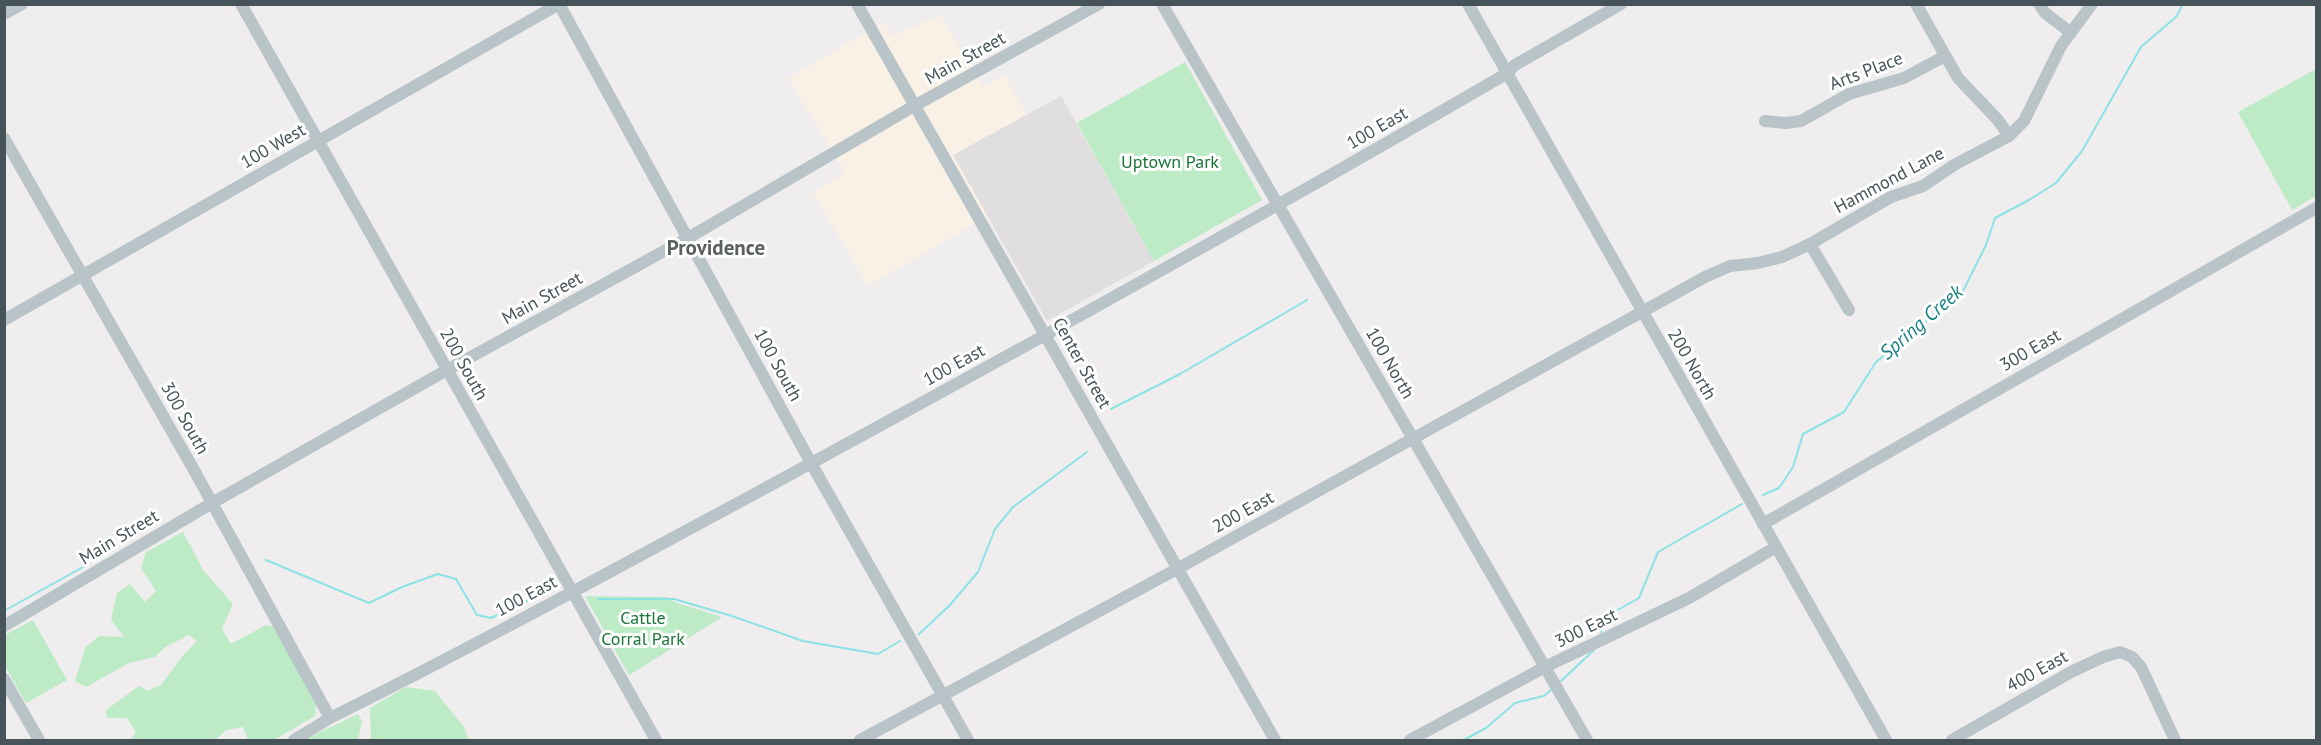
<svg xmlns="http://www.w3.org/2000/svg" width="2321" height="745" viewBox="0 0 2321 745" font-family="'PT Sans',sans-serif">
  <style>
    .commercial { fill: #faf1e6 }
    .education { fill: #e0dede }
    .green { fill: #bdebc6 }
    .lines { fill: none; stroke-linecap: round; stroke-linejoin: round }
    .stream { stroke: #8ce3e6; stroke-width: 2 }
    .minor { stroke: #b9c4c9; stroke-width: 12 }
    .labels { text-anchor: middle; stroke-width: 6; stroke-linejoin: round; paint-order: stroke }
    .street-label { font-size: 18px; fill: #465359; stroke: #fff }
    .park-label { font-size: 18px; fill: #1c7538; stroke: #fff }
    .water-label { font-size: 20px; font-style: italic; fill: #147f81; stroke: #fff }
    .quarter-label { font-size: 21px; font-weight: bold; fill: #5a5f61; stroke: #fff }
  </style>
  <rect width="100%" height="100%" fill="#efeded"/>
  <path class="commercial" d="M 941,15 L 983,86 L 1004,75 L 1027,115 L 953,155 L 988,216 L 868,286 L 813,193 L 845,172 L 788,78 L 884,22 L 892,36 Z"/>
  <path class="education" d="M 1061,96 L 1154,261 L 1047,321 L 953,155 Z"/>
  <g class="green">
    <path d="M 1185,62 L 1262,200 L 1154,261 L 1077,123 Z"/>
    <path d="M 2316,69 L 2316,196 L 2292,210 L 2238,112 Z"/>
    <path d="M 183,532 L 203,570 L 233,604 L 222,629 L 231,644 L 266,625 L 279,629 L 317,700 L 315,716 L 274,740 L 248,740 L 243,727 L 226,730 L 216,740 L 130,740 L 136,732 L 127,718 L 107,718 L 106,710 L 139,686 L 148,691 L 161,685 L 184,654 L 197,641 L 189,635 L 165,647 L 155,657 L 129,663 L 86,687 L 75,681 L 85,648 L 99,636 L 124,637 L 111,620 L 117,593 L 130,584 L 145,602 L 156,591 L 141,568 L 146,552 Z"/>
    <path d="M 585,596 L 668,597 L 674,602 L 722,617 L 629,675 Z"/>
    <path d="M 33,620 L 67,680 L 26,703 L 5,666 L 5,635 Z"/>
    <path d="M 406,687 L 435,691 L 464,727 L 469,740 L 371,740 L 370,708 Z"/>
    <path d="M 358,714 L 362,721 L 358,740 L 304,740 Z"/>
  </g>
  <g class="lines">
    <g class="stream">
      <path d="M 1111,409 L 1180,374 L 1307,300"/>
      <path d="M 1763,495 L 1779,488 L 1793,467 L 1803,434 L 1844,412 L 1876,362 L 1963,291 L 1986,245 L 1995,218 L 2029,200 L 2056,183 L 2082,151 L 2141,47 L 2176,17 L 2183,4"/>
      <path d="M 266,560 L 369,603 L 402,587 L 438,574 L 456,579 L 477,615 L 491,618 L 539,595"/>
      <path d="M 599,599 L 674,599 L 732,616 L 803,641 L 878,654 L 900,641"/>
      <path d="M 4,611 L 83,567"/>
      <path d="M 1601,632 L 1607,616 L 1639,598 L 1658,552 L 1742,504"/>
      <path d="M 919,634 L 949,606 L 978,572 L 995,529 L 1013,507 L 1087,452"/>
      <path d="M 1561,681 L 1594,650"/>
      <path d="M 1464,740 L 1486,728 L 1515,703 L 1544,696 L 1551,690"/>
    </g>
    <g class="minor">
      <path d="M 241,4 L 656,740"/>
      <path d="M 559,4 L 811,463 L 968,740"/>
      <path d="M 857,4 L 1275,740"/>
      <path d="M 1162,4 L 1587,740"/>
      <path d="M 1468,4 L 1886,740"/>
      <path d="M 1916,4 L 1958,78 L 1998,120 L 2009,136"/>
      <path d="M 2039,4 L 2045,13 L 2070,32"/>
      <path d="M 4,14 L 22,4"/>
      <path d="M 1765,121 L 1786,123 L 1801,121 L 1849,94 L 1904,78 L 1945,56"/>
      <path d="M 4,138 L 194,470 L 330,718"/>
      <path d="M 1810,244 L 1849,310"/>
      <path d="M 4,320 L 559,4"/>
      <path d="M 1763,524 L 2316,208"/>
      <path d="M 4,626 L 212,503 L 447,370 L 688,238 L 914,106 L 1099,4"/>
      <path d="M 4,679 L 39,740"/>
      <path d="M 294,740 L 330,718 C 471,648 609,572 747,498 C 1002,360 1255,220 1506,74 L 1515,65 L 1621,4"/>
      <path d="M 860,740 L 1177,569 L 1705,277 L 1730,266 L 1758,263 L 1782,257 L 1810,244 L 1891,197 L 1923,186 L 1954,165 L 2009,136 L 2024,121 L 2061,46 L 2092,4"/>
      <path d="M 1410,740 L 1545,667 L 1689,598 L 1776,547"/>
      <path d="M 1952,740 L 2071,672 L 2103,657 L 2120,652 L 2132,657 L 2141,667 L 2175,740"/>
    </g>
  </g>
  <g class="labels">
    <g class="street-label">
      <text transform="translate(965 58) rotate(-29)" y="6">Main Street</text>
      <text transform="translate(1866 71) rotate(-21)" y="6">Arts Place</text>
      <text transform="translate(1377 128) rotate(-30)" y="6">100 East</text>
      <text transform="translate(273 146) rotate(-30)" y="6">100 West</text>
      <text transform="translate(1889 180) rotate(-28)" y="6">Hammond Lane</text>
      <text transform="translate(542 298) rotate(-29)" y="6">Main Street</text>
      <text transform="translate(2030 350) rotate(-30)" y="6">300 East</text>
      <text transform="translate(1082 363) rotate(61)" y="6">Center Street</text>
      <text transform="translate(1390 363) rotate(60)" y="6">100 North</text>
      <text transform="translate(464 364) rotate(61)" y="6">200 South</text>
      <text transform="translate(1692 364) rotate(60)" y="6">200 North</text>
      <text transform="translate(778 365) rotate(61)" y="6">100 South</text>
      <text transform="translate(954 365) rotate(-29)" y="6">100 East</text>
      <text transform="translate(185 418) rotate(61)" y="6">300 South</text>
      <text transform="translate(1243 512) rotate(-29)" y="6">200 East</text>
      <text transform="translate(119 537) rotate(-31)" y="6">Main Street</text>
      <text transform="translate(526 596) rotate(-28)" y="6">100 East</text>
      <text transform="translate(1586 628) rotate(-26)" y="6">300 East</text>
      <text transform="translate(2037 671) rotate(-29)" y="6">400 East</text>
    </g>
    <g class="park-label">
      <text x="1170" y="168">Uptown Park</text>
      <text x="643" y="624">Cattle<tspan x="643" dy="21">Corral Park</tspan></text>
    </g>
    <g class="water-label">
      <text transform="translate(1921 322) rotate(-41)" y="7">Spring Creek</text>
    </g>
    <g class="quarter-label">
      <text x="716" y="255">Providence</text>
    </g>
  </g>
  <rect width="2321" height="745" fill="none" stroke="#465359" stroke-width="12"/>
</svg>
